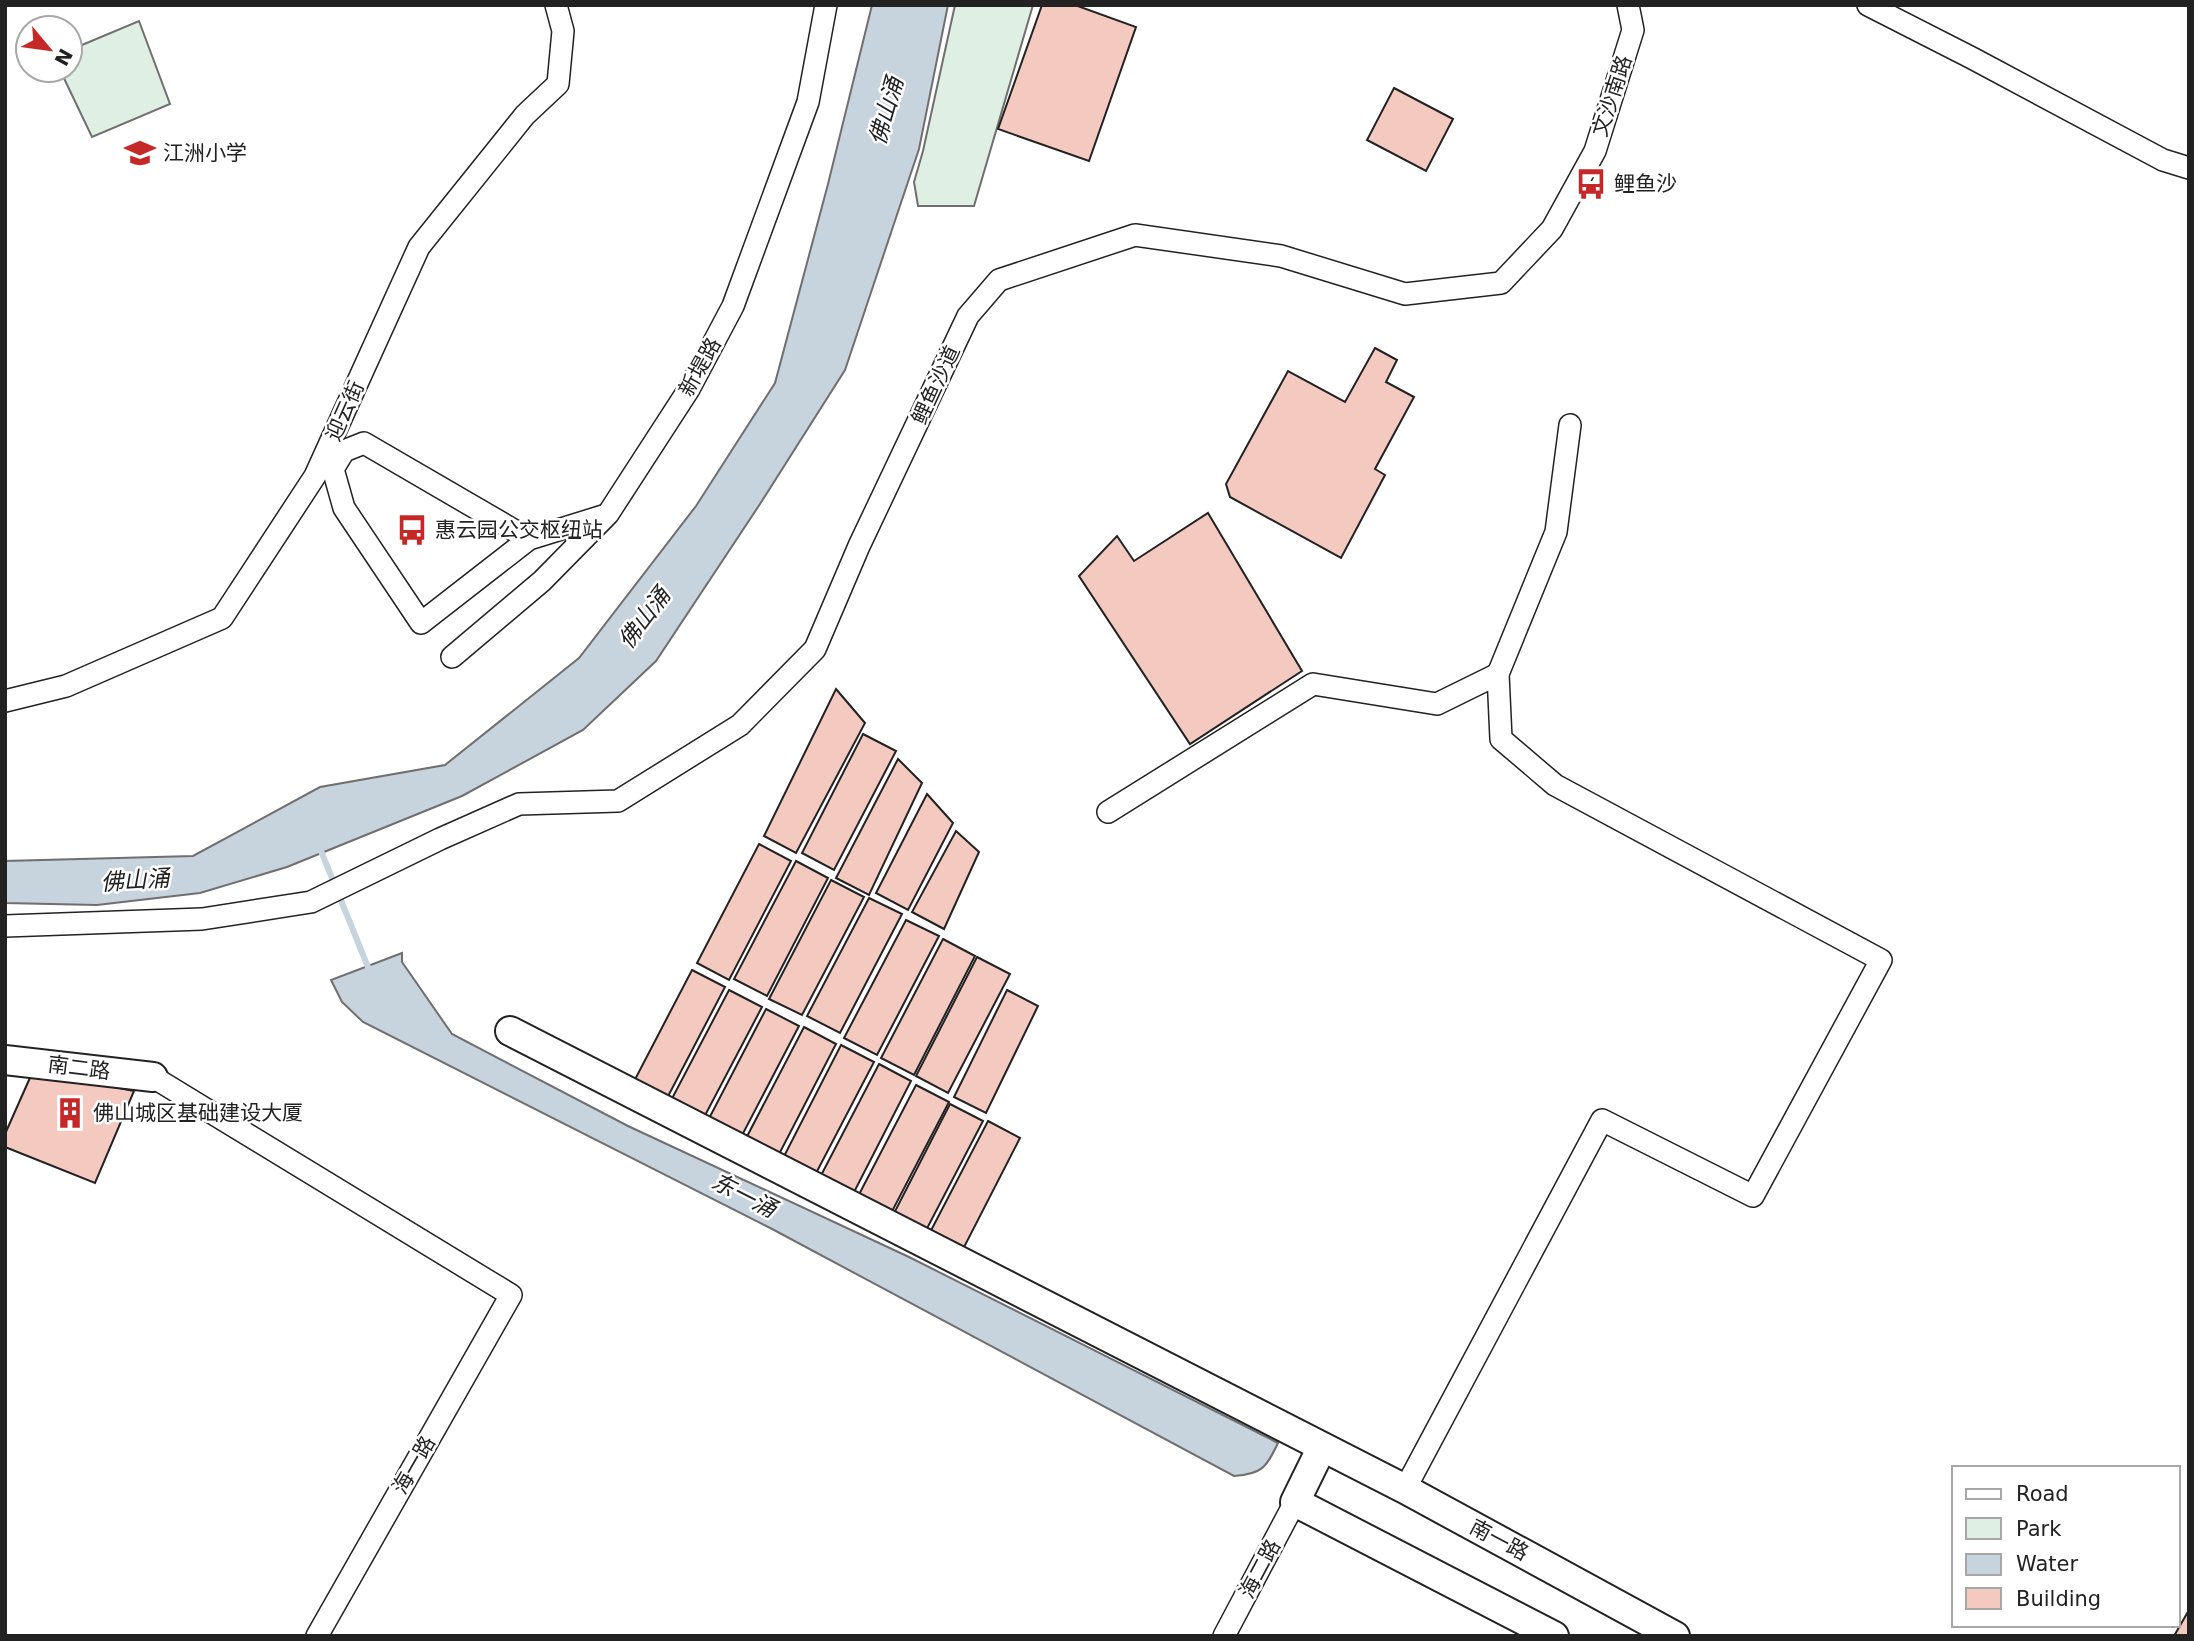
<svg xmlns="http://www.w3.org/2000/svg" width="2194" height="1641" viewBox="0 0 2194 1641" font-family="'DejaVu Sans','Noto Sans SC',sans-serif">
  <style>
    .green { fill: #e0efe3; stroke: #6f6f6f; stroke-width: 2 }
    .water { fill: #c7d3dd; stroke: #6f6f6f; stroke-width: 2 }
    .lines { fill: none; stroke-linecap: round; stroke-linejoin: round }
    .stream { stroke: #c7d3dd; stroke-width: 6 }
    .building { fill: #f3c9c0; stroke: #222; stroke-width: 2 }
    .minor-casing { stroke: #222; stroke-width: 24 }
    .major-casing { stroke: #222; stroke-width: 32 }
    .minor { stroke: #fff; stroke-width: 21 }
    .major { stroke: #fff; stroke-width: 28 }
    .labels { text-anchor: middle; stroke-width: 5; stroke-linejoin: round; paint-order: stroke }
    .street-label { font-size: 21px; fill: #222; stroke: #fff }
    .poi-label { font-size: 21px; fill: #222; stroke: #fff; text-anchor: start }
    .water-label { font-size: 23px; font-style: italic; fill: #222; stroke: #fff }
  </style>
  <rect width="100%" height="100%" fill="#fff"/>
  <g class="green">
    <path d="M 955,5 L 1033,5 L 974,206 L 918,206 L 914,182 L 923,151 Z"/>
    <path d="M 139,21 L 170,104 L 92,137 L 60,70 L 70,70 L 70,50 Z"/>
  </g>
  <g class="water">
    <path d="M 872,5 L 948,5 L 919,149 L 845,370 L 760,504 L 656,661 L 583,730 L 462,796 L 287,867 L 200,893 L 97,905 L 5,903 L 5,861 L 193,856 L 320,787 L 445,765 L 579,658 L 696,506 L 775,383 L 828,184 Z"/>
    <path d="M 402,953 L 402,962 L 452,1034 L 628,1126 L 909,1257 L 1278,1443 C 1266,1468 1262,1474 1234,1476 L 774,1230 L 363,1022 L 342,1002 L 331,980 Z"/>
  </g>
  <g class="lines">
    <path class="stream" d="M 319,846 L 370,972"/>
  </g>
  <g class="building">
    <path d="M 1042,5 L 1075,5 L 1136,27 L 1089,161 L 998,129 Z"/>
    <path d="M 1394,88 L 1453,119 L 1426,171 L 1367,140 Z"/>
    <path d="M 1375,348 L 1397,360 L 1386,382 L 1414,397 L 1375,469 L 1385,475 L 1341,558 L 1230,497 L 1226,484 L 1288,371 L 1345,402 Z"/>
    <path d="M 1208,513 L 1302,671 L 1190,744 L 1079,576 L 1117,536 L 1134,561 Z"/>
    <path d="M 836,689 L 865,723 L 796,853 L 764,836 Z"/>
    <path d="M 863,734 L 896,751 L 834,870 L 802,853 Z"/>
    <path d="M 898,759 L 922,783 L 869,895 L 836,878 Z"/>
    <path d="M 927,794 L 953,823 L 908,910 L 876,893 Z"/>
    <path d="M 956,831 L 979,852 L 944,929 L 912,912 Z"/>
    <path d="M 759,844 L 791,861 L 729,980 L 697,963 Z"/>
    <path d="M 796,861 L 828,878 L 767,996 L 734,979 Z"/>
    <path d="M 831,880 L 864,897 L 802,1015 L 769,999 Z"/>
    <path d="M 869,898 L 902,914 L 840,1033 L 807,1016 Z"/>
    <path d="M 906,920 L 939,936 L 877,1055 L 844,1038 Z"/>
    <path d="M 943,939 L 975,956 L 914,1075 L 881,1058 Z"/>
    <path d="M 977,957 L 1010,974 L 948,1093 L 916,1076 Z"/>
    <path d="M 692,970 L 725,987 L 663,1106 L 630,1089 Z"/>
    <path d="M 729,990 L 762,1007 L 700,1125 L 667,1108 Z"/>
    <path d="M 1007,990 L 1038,1006 L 986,1113 L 954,1097 Z"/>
    <path d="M 766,1009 L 799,1026 L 737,1145 L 704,1128 Z"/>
    <path d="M 804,1027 L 836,1044 L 775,1162 L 742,1146 Z"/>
    <path d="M 841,1045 L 874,1062 L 812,1181 L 780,1164 Z"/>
    <path d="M 879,1064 L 911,1081 L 850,1200 L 817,1183 Z"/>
    <path d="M 33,1071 L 134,1091 L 95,1183 L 5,1147 L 5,1134 Z"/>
    <path d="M 916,1085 L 949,1102 L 887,1221 L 854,1204 Z"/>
    <path d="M 950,1104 L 983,1121 L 921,1240 L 889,1223 Z"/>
    <path d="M 988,1121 L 1020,1138 L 959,1257 L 926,1240 Z"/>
    <path d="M 2189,1610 L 2189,1636 L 2174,1636 Z"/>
  </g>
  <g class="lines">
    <defs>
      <g id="minor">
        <path d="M 1868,5 L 1972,58 L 2163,160 L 2189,168"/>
        <path d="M 529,539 L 364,443 L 344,451 L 333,469 L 344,508 L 421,623 L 529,539 L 603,516"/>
        <path d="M 452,657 L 542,581 L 608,514 L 689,389 L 733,306 L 808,102 L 826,5"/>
        <path d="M 5,701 L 66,686 L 222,618 L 315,476 L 419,247 L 525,115 L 558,84 L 563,31 L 556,5"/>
        <path d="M 1108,812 L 1313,684 L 1437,704 L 1498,674"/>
        <path d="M 5,926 L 202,919 L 311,902 L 440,839 L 519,804 L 618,801 L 740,725 L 815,649 L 859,546 L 968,316 L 999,280 L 1135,235 L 1281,256 L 1405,294 L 1501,283 L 1552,229 L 1595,151 L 1633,30 L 1628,5"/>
        <path d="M 153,1077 L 511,1295 L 317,1636"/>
        <path d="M 1405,1489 L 1602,1120 L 1753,1196 L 1881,960 L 1555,785 L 1501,739 L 1498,674 L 1556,532 L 1570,425"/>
        <path d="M 1224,1636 L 1295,1502"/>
      </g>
      <g id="major">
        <path d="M 510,1031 L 1405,1489 L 1675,1636"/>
        <path d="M 5,1060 L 153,1077"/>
        <path d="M 1322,1447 L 1295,1502 L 1554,1636"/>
      </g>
    </defs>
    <use href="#minor" class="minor-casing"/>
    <use href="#major" class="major-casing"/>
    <use href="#minor" class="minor"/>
    <use href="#major" class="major"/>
  </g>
  <defs>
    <symbol id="school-bare" viewBox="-9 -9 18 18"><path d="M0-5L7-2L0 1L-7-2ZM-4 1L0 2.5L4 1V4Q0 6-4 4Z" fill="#c62828" stroke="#fff" stroke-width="2.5" paint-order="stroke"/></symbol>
    <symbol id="bus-bare" viewBox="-9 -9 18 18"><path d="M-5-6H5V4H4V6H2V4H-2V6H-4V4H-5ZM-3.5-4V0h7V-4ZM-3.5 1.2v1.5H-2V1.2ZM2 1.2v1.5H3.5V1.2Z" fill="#c62828" stroke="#fff" stroke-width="2.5" paint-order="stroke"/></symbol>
    <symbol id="building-bare" viewBox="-9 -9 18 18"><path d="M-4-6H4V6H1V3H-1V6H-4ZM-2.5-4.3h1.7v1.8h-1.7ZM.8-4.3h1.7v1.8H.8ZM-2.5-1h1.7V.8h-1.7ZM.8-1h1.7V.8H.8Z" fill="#c62828" stroke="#fff" stroke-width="2.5" paint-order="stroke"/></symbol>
  </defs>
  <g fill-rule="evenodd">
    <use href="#school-bare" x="118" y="131" width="44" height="44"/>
    <use href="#bus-bare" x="1569" y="162" width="44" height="44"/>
    <use href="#bus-bare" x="390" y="508" width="44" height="44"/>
    <use href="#building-bare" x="48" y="1091" width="44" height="44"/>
  </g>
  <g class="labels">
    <g class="street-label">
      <text transform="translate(1612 96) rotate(-72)" y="7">文沙南路</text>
      <text transform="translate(700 367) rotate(-61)" y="7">新堤路</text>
      <text transform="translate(936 385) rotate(-65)" y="7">鲤鱼沙道</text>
      <text transform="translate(345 411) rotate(-66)" y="7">迎云街</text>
      <text transform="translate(79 1068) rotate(7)" y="7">南二路</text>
      <text transform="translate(414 1465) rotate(-60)" y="7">海一路</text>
      <text transform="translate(1499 1540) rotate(28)" y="7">南一路</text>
      <text transform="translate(1260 1569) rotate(-62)" y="7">海二路</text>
    </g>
    <g class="poi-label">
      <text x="163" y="160">江洲小学</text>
      <text x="1614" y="191">鲤鱼沙</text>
      <text x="435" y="537">惠云园公交枢纽站</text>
      <text x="93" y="1120">佛山城区基础建设大厦</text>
    </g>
    <g class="water-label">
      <text transform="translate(886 111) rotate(-74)" y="8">佛山涌</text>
      <text transform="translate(644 618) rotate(-53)" y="8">佛山涌</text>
      <text transform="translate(135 880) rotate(-4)" y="8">佛山涌</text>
      <text transform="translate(744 1195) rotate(27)" y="8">东一涌</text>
    </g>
  </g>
  <rect width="2194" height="1641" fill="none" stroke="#222222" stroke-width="14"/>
  <rect x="1952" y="1466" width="228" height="161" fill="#ffffff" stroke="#a7a7a7" stroke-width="2"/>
  <rect x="1966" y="1489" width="35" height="10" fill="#ffffff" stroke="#a7a7a7" stroke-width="2"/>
  <text x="2016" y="1501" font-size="21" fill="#222222">Road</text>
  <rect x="1966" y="1518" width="35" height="21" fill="#e0efe3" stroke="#a7a7a7" stroke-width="2"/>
  <text x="2016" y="1536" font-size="21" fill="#222222">Park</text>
  <rect x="1966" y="1554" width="35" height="21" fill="#c7d3dd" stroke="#a7a7a7" stroke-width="2"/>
  <text x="2016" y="1571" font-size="21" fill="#222222">Water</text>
  <rect x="1966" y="1588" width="35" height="21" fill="#f3c9c0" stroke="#a7a7a7" stroke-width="2"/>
  <text x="2016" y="1606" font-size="21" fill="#222222">Building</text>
  <g transform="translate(49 49) rotate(119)"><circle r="33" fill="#ffffff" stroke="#a7a7a7" stroke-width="2"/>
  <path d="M0-5L12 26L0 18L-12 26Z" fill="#c62828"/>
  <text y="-10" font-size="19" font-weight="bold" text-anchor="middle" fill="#222222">N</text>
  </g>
</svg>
